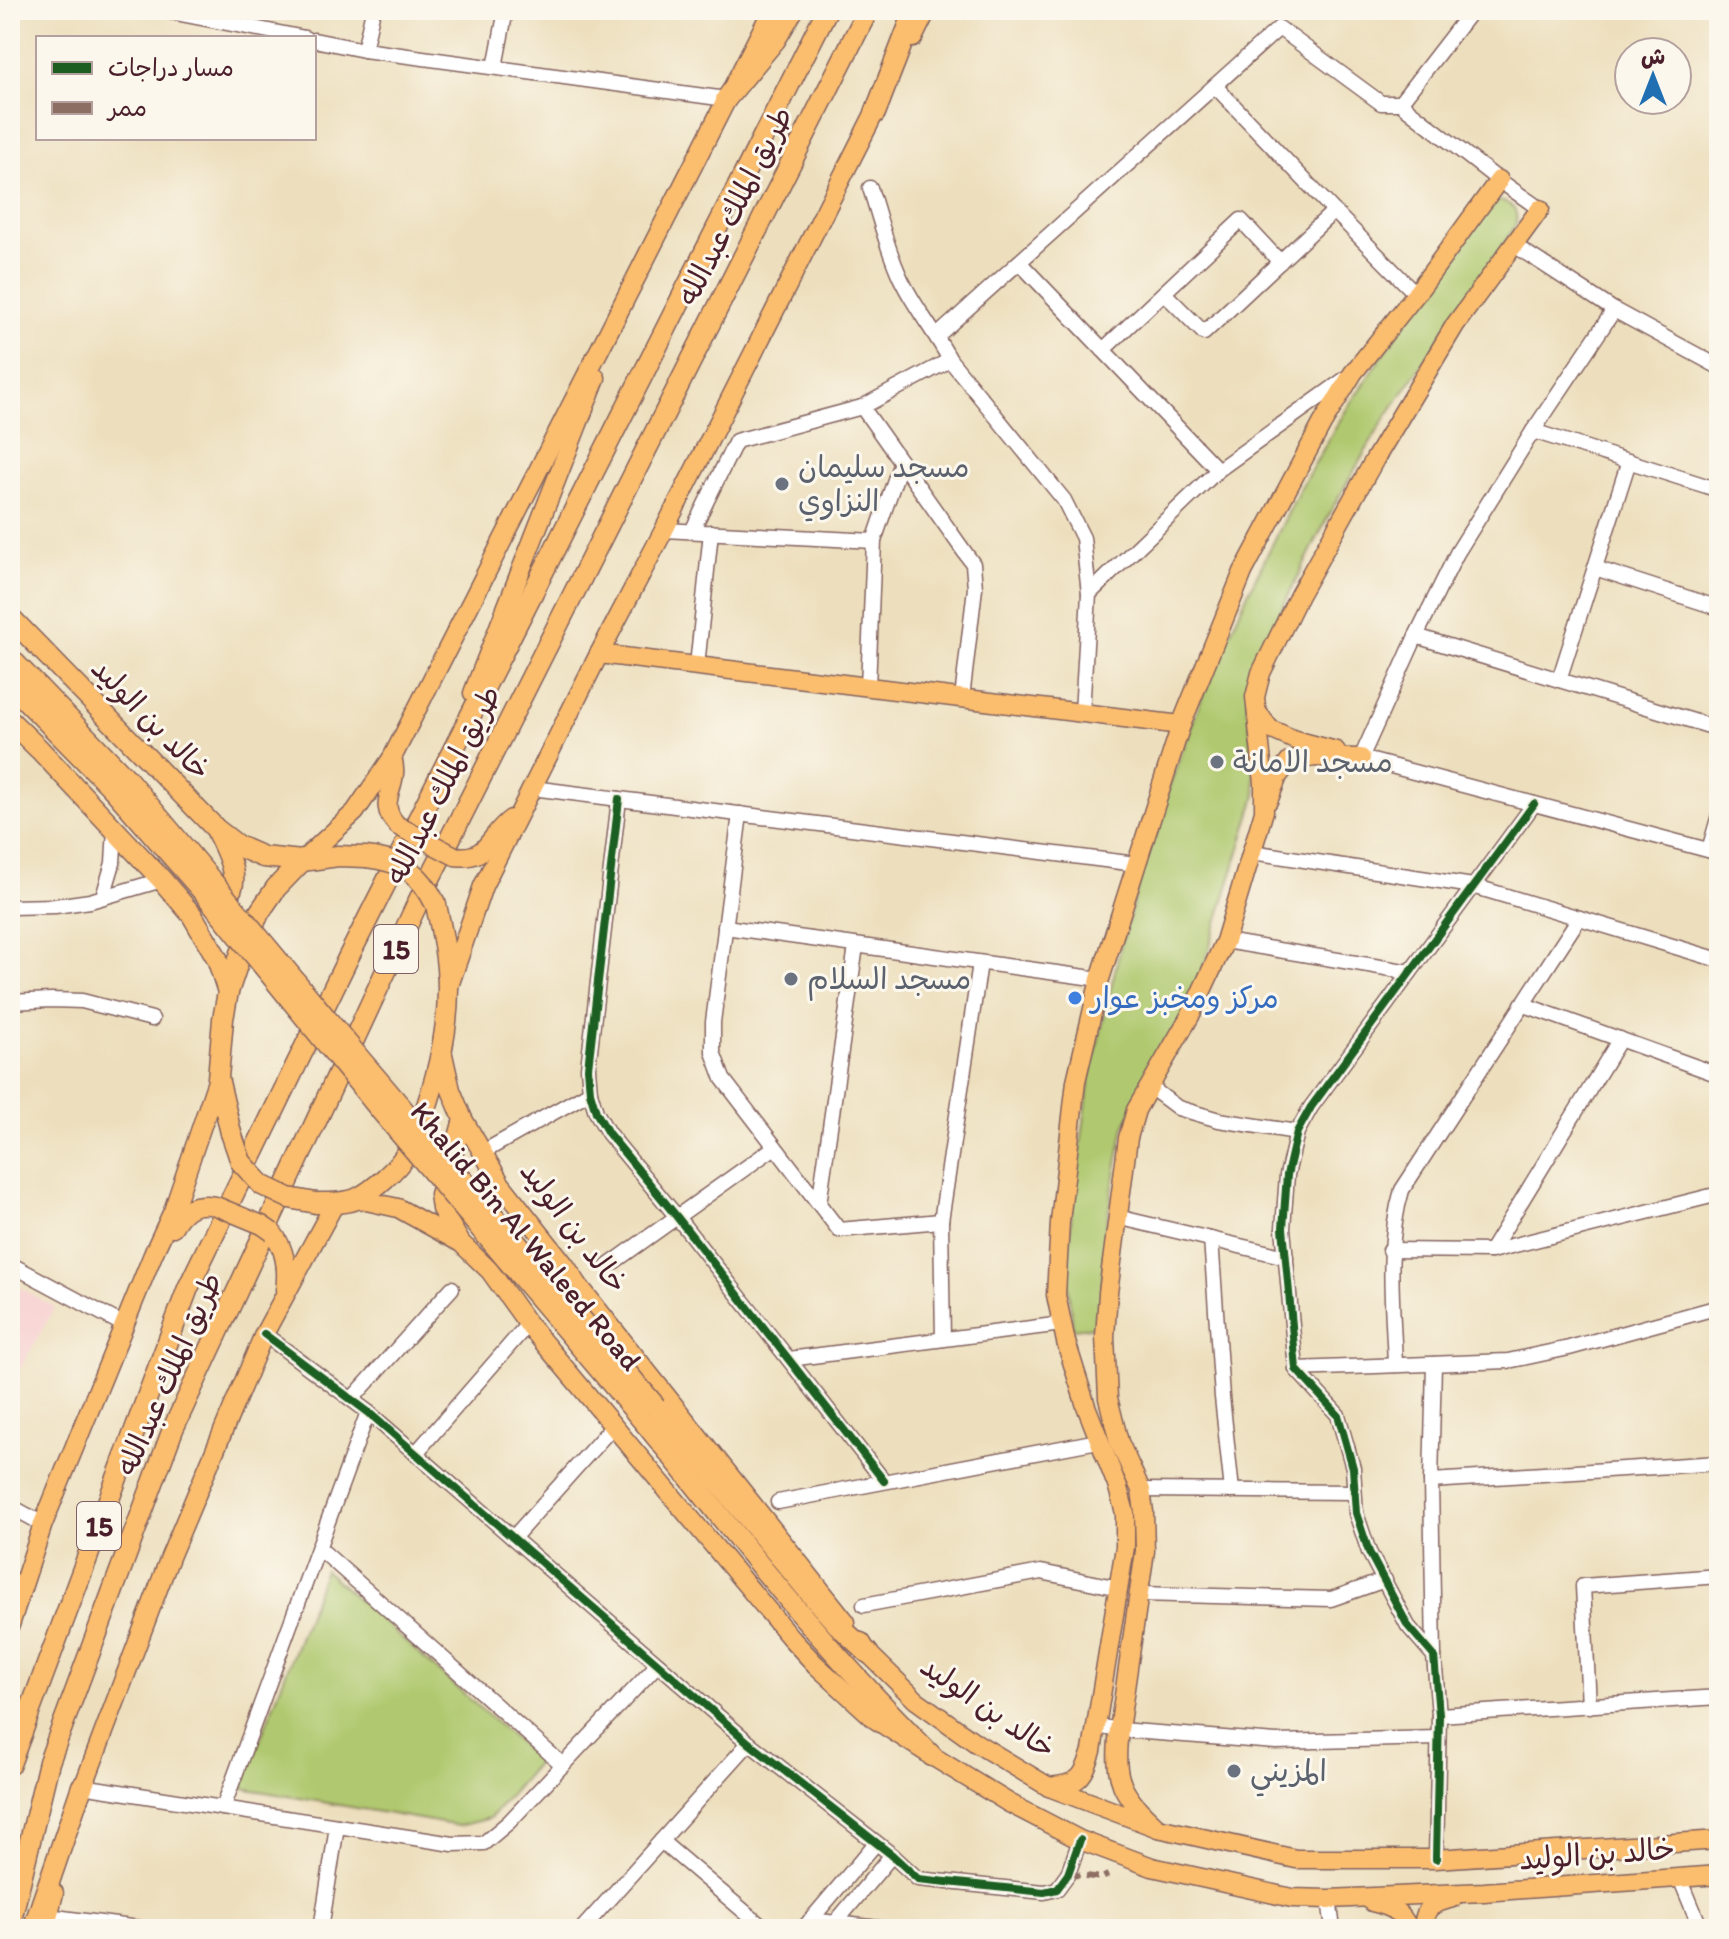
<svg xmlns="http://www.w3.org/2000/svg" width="1729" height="1939" viewBox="0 0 1729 1939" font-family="Itim,'Playpen Sans Arabic',sans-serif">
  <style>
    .built { fill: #f7cfd0 }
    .green { fill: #b0c96f; stroke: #7d744d; stroke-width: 2 }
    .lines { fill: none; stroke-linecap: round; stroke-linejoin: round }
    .minor-casing { stroke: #83625e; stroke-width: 17 }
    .major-casing { stroke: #83625e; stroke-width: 21 }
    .highway-casing { stroke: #83625e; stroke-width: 23 }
    .minor { stroke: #fff; stroke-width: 14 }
    .major { stroke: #fbbd6e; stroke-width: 18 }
    .highway { stroke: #fbbd6e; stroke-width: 20 }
    .major-bridge-casing { stroke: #83625e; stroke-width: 21; stroke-linecap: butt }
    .highway-bridge-casing { stroke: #83625e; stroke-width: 23; stroke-linecap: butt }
    .major-bridge { stroke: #fbbd6e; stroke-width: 18 }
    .highway-bridge { stroke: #fbbd6e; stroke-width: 20 }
    .quiet { stroke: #8d6e63; stroke-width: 6; stroke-dasharray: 12 6; stroke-linecap: butt }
    .cycleway-casing { stroke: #fbf7ec; stroke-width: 13 }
    .cycleway { stroke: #1b5e20; stroke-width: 8 }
    .worship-dot { fill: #6b7280; stroke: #fbf7ec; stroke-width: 3 }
    .shop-dot { fill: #3f7fe0; stroke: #fbf7ec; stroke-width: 3 }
    .labels { text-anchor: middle; stroke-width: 6; stroke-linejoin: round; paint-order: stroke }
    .shield { fill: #fbf7ec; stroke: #7f6065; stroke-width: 2 }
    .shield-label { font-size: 28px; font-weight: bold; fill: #4a1f2b }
    .street-label { font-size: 30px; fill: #4a1f2b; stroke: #fbf7ec }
    .worship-label { font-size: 30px; fill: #5b616d; stroke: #fbf7ec; text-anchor: start }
    .shop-label { font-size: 30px; fill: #366cbe; stroke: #fbf7ec; text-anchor: start }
  </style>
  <rect width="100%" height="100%" fill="#fbf7ec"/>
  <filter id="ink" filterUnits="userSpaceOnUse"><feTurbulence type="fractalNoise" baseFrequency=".0125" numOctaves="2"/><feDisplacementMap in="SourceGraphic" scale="16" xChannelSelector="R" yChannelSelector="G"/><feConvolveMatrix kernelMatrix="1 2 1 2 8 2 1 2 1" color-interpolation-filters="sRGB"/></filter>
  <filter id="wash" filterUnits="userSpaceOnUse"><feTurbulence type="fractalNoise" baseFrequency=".006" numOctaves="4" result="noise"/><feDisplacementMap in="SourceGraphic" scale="32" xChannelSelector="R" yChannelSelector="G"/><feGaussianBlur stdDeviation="1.8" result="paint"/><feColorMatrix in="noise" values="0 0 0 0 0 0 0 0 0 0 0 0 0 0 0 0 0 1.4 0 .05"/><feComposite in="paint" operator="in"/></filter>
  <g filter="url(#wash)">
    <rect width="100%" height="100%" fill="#eddfbd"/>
    <path class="built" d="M 10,1282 L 55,1307 L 10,1387 Z"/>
    <g class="green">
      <path d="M 1494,201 C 1510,200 1519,209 1516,225 L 1381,425 L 1333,507 L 1282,608 L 1247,699 L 1256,796 L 1191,1007 L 1124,1126 L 1105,1230 L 1102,1283 L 1102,1326 L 1073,1329 L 1068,1286 L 1069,1249 L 1072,1210 L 1090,1078 L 1120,949 L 1158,818 L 1204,692 L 1248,593 L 1300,489 L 1349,405 L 1483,209 Z"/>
      <path d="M 325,1570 L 539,1761 L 490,1818 L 459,1826 L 242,1788 Z"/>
    </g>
  </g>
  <g filter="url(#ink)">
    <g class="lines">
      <defs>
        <g id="minor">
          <path d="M 160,10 L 305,38"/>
          <path d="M 314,40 L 364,50 L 726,99"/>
          <path d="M 364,50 L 373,10"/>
          <path d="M 495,67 L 506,10"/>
          <path d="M 1215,86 L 1334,211 L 1416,294"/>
          <path d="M 1400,103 L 1472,10"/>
          <path d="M 870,188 C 880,218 887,250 901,279 C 915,308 935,332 950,360 L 1064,500 L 1083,538 L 1089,594 L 1082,713"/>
          <path d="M 1514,245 L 1614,310 L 1719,367"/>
          <path d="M 1019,262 L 1218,470"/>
          <path d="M 1164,293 L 1204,333 L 1334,211"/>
          <path d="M 1614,310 L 1533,431 L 1457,553 L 1416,636 L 1361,758 L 1719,853"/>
          <path d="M 937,336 L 1279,28 L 1381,103 L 1400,103 L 1496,178 L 1540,209"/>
          <path d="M 1103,350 L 1241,220 L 1280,262"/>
          <path d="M 862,407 L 973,564 L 975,588 L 962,698"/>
          <path d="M 1533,431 L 1719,490"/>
          <path d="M 664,530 L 874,541"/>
          <path d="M 692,531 L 736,441 L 862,407 L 950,360"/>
          <path d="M 1595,568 L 1719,608"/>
          <path d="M 1089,594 L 1218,470 L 1348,377"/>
          <path d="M 1416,636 L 1719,729"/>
          <path d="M 697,666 L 711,532"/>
          <path d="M 1559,680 L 1629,461"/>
          <path d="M 868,687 L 874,541 L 901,462"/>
          <path d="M 532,788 L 1136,864"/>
          <path d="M 619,799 L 588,1068 L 590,1092 L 596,1112 L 608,1133 L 677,1217 L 884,1481"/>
          <path d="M 740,814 L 713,1022 L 713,1052 L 723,1079 L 839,1230 L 941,1221"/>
          <path d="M 1709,850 L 1719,815"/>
          <path d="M 1252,852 L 1473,886 L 1719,960"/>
          <path d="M 103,897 L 113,863 L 115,829"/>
          <path d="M 10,907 L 55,906 L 90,901 L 162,880"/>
          <path d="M 725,927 L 1100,979"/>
          <path d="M 1225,941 L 1410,972"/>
          <path d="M 10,1002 L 51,1000 L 82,1001 L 152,1019"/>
          <path d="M 1522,1004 L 1719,1075"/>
          <path d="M 1150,1087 L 1178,1108 L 1219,1120 L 1297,1132"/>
          <path d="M 483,1152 L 590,1092"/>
          <path d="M 819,1204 L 856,946"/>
          <path d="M 1117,1217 L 1286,1257"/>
          <path d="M 1211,1239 L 1222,1397 L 1232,1491"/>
          <path d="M 1390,1250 L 1491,1251 L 1719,1194"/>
          <path d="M 1491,1251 L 1620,1039"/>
          <path d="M 10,1264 L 124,1325"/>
          <path d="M 608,1266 L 775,1147"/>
          <path d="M 264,1334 L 368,1412 L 749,1743 L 892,1855 L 918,1879 L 1044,1892 L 1057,1889 L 1068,1874 L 1080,1840"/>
          <path d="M 943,1339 L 941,1221 L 980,963"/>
          <path d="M 789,1359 L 1062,1324"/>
          <path d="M 1434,1364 L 1431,1481 L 1434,1656"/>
          <path d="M 1395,1365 C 1393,1306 1385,1247 1402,1190 L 1579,918"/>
          <path d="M 1296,1369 L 1508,1361 L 1569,1348 L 1719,1307"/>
          <path d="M 352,1399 L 452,1288"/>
          <path d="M 416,1453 L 528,1324"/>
          <path d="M 1431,1481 L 1719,1463"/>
          <path d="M 1141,1490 L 1354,1492"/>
          <path d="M 778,1502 L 1098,1441"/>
          <path d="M 10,1506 L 43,1524"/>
          <path d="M 513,1538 L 613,1426"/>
          <path d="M 319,1548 L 563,1765"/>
          <path d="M 1139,1594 L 1331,1599 L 1385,1580"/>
          <path d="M 864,1605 L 1041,1572 L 1119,1588"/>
          <path d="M 1589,1706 L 1583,1586 L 1719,1576"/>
          <path d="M 1439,1715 L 1719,1697"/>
          <path d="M 1097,1726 L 1119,1730 L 1276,1742 L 1438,1738"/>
          <path d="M 82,1786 L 453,1844 L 484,1843 L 509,1822 L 658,1664"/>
          <path d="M 223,1808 L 368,1412"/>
          <path d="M 661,1841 L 765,1929"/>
          <path d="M 1436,1859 L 1439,1715 L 1434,1656 L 1408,1626 L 1369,1552 L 1356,1513 L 1353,1468 L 1338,1415 L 1296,1369 L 1283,1228 L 1287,1175 L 1297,1132 L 1311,1107 L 1534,804"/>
          <path d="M 1680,1878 L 1701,1929"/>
          <path d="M 1329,1899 L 1333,1929"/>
          <path d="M 48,1916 L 146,1929"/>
          <path d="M 811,1920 L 887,1929"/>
          <path d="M 321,1929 L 337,1826"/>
          <path d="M 582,1929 L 749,1743"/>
          <path d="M 803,1929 L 876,1843"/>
          <path d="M 830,1929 L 892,1855"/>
        </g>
        <g id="major">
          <path d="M 913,38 L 927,10"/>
          <path d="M 599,654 L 1181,725"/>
          <path d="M 473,693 L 596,378"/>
          <path d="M 1257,712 L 1270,729 L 1295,740 L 1336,751"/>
          <path d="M 392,758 C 402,785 373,802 398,826"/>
          <path d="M 1268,801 L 1278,776 L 1290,761 L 1315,757 L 1361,758"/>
          <path d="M 455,856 C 489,861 488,835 511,819"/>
          <path d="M 302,861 L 355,812 L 392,758 L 772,10"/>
          <path d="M 449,986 L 483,886 L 599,654 L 664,530 L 881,100"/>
          <path d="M 442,1050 L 451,1090 L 463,1119 L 501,1184 L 565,1265 L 579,1286 L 846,1622"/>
          <path d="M 357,1199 L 398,1208 L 461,1243 L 490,1271 L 528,1324 L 790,1637 L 816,1665 L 876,1720 L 932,1756 L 1009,1803 L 1080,1840 L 1152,1867 L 1292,1898 L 1329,1899 L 1484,1892 L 1719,1875"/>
          <path d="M 173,1227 C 184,1208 194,1202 216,1206"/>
          <path d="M 272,1232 C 285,1248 288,1269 285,1290"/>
          <path d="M 460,1241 L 441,1209 L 439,1194 L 454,1152 L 463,1119"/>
          <path d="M 10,1625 L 43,1524 L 154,1252 L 173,1211 L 218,1078"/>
          <path d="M 861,1642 L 868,1653 L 916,1700 L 976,1743 L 1049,1787 L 1158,1828 L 1296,1859 L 1436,1859 L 1719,1840"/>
          <path d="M 1049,1787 C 1079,1784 1083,1779 1092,1751 L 1125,1547 L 1125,1513 L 1118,1488 L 1086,1406 L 1066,1342 L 1056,1295 L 1060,1222 L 1076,1081 L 1100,979 L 1181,725 L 1243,572 L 1322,424 L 1353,373 L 1416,294 L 1499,180"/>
          <path d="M 79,1798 L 170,1557 L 264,1334 L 335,1203"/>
          <path d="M 1158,1828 C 1121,1794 1113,1781 1119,1730 L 1145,1551 L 1144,1512 L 1141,1490 L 1119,1442 L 1108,1398 L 1105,1337 L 1108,1293 L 1128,1138 L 1136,1110 L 1190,1016 L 1225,941 L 1264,811 L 1264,783 L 1255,697 L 1261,673 L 1299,595 L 1375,459 L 1455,325 L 1540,209"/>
          <path d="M 1372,1902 C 1392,1907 1400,1910 1409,1929"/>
          <path d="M 45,1929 L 54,1893"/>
          <path d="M 1423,1929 C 1424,1906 1432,1904 1453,1898"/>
        </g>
        <g id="highway">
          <path d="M 726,99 L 775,40 L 793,10"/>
          <path d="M 875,113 L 915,10"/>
          <path d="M 10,617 L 216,829 L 238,846 L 263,857 L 302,861 L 338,856 L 366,857"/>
          <path d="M 10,658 L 127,779"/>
          <path d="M 10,684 L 113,789"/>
          <path d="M 10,721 L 40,750 L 162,880 L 192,915 L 217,958 L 228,992"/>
          <path d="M 211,902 C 250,897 228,854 218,834"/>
          <path d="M 231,1133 L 218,1078 L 223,1019 L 228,992 L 241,953 L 259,913 L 276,888 L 302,861"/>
          <path d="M 316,1203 C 329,1203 346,1204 358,1198 C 374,1190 397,1169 407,1153 C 414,1143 418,1131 422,1120 C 437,1078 448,1034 448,989 C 448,960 442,932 436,905"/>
          <path d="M 656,1407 L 814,1598 L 838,1625 L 868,1653"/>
          <path d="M 639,1416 C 696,1484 749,1555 807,1621 C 847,1668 889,1712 932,1756"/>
          <path d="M 10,1764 L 188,1288 L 348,958 L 827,10"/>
          <path d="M 10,1924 L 49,1762 L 173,1429 L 418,902 L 868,10"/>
          <path d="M 33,1929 L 82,1786"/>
        </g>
      </defs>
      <use href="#minor" class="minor-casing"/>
      <use href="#major" class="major-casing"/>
      <use href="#highway" class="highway-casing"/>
      <use href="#minor" class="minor"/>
      <use href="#major" class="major"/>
      <use href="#highway" class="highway"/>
      <defs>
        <g id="major-bridge">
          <path d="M 398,826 L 455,856"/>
          <path d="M 216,1206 L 262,1225 L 272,1232"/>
        </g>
        <g id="highway-bridge">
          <path d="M 127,779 L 361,1060 L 656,1407"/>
          <path d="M 113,789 L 204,893 L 382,1112 L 639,1416"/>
          <path d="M 366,857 C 402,861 420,872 436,905"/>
          <path d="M 231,1133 L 241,1162 L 262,1185 L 289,1198 L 316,1203"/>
        </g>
      </defs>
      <use href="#major-bridge" class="major-bridge-casing"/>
      <use href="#highway-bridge" class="highway-bridge-casing"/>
      <use href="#major-bridge" class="major-bridge"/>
      <use href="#highway-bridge" class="highway-bridge"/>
      <path class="quiet" d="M 1068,1874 L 1102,1878 L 1108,1875"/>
      <defs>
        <g id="cycleway">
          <path d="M 619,799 L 588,1068 L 590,1092 L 596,1112 L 608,1133 L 677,1217 L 884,1481"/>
          <path d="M 264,1334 L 368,1412 L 749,1743 L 892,1855 L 918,1879 L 1044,1892 L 1057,1889 L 1068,1874 L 1080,1840"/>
          <path d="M 1436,1859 L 1439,1715 L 1434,1656 L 1408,1626 L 1369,1552 L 1356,1513 L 1353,1468 L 1338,1415 L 1296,1369 L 1283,1228 L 1287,1175 L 1297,1132 L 1311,1107 L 1534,804"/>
        </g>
      </defs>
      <use href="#cycleway" class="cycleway-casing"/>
      <use href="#cycleway" class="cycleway"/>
    </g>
  </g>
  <g class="worship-dot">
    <circle cx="782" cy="484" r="8"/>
    <circle cx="1217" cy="762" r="8"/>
    <circle cx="791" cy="979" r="8"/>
    <circle cx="1234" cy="1771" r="8"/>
  </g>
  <circle class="shop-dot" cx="1075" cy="998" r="8"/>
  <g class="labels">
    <g class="shield">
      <rect x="374" y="925" width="44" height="48" rx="6"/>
      <rect x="77" y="1502" width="44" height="48" rx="6"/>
    </g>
    <g class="shield-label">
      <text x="396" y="959">15</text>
      <text x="99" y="1536">15</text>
    </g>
    <g class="street-label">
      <text transform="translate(735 206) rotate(-63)" y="10">طريق الملك عبدالله</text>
      <text transform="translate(151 719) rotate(46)" y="10">خالد بن الوليد</text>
      <text transform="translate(443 785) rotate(-63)" y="10">طريق الملك عبدالله</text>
      <text transform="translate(574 1227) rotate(53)" y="10">خالد بن الوليد</text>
      <text transform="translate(526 1236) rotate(50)" y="10">Khalid Bin Al Waleed Road</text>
      <text transform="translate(169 1374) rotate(-66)" y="10">طريق الملك عبدالله</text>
      <text transform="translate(988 1707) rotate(35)" y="10">خالد بن الوليد</text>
      <text transform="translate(1597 1854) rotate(-4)" y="10">خالد بن الوليد</text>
    </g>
    <g class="worship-label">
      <text x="798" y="477">مسجد سليمان<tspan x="798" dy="34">النزاوي</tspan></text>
      <text x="1233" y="772">مسجد الامانة</text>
      <text x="807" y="989">مسجد السلام</text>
      <text x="1250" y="1781">المزيني</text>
    </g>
    <g class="shop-label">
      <text x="1091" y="1008">مركز ومخبز عوار</text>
    </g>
  </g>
  <rect width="1729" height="1939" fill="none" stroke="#fbf7ec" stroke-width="40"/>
  <rect x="36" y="36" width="280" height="104" fill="#fbf7ec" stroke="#b4a19f" stroke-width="2"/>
  <rect x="52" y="62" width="40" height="12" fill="#1b5e20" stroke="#b4a19f" stroke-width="2"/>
  <text x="108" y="76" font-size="24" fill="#4a1f2b">مسار دراجات</text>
  <rect x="52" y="102" width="40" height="12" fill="#8d6e63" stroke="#b4a19f" stroke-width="2"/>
  <text x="108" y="116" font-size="24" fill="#4a1f2b">ممر</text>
  <g transform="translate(1653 76)"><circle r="38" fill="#fbf7ec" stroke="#b4a19f" stroke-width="2"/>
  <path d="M0-6L14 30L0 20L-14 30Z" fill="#1f6fb2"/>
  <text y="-12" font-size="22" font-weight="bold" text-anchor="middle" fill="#4a1f2b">ش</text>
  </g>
</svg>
